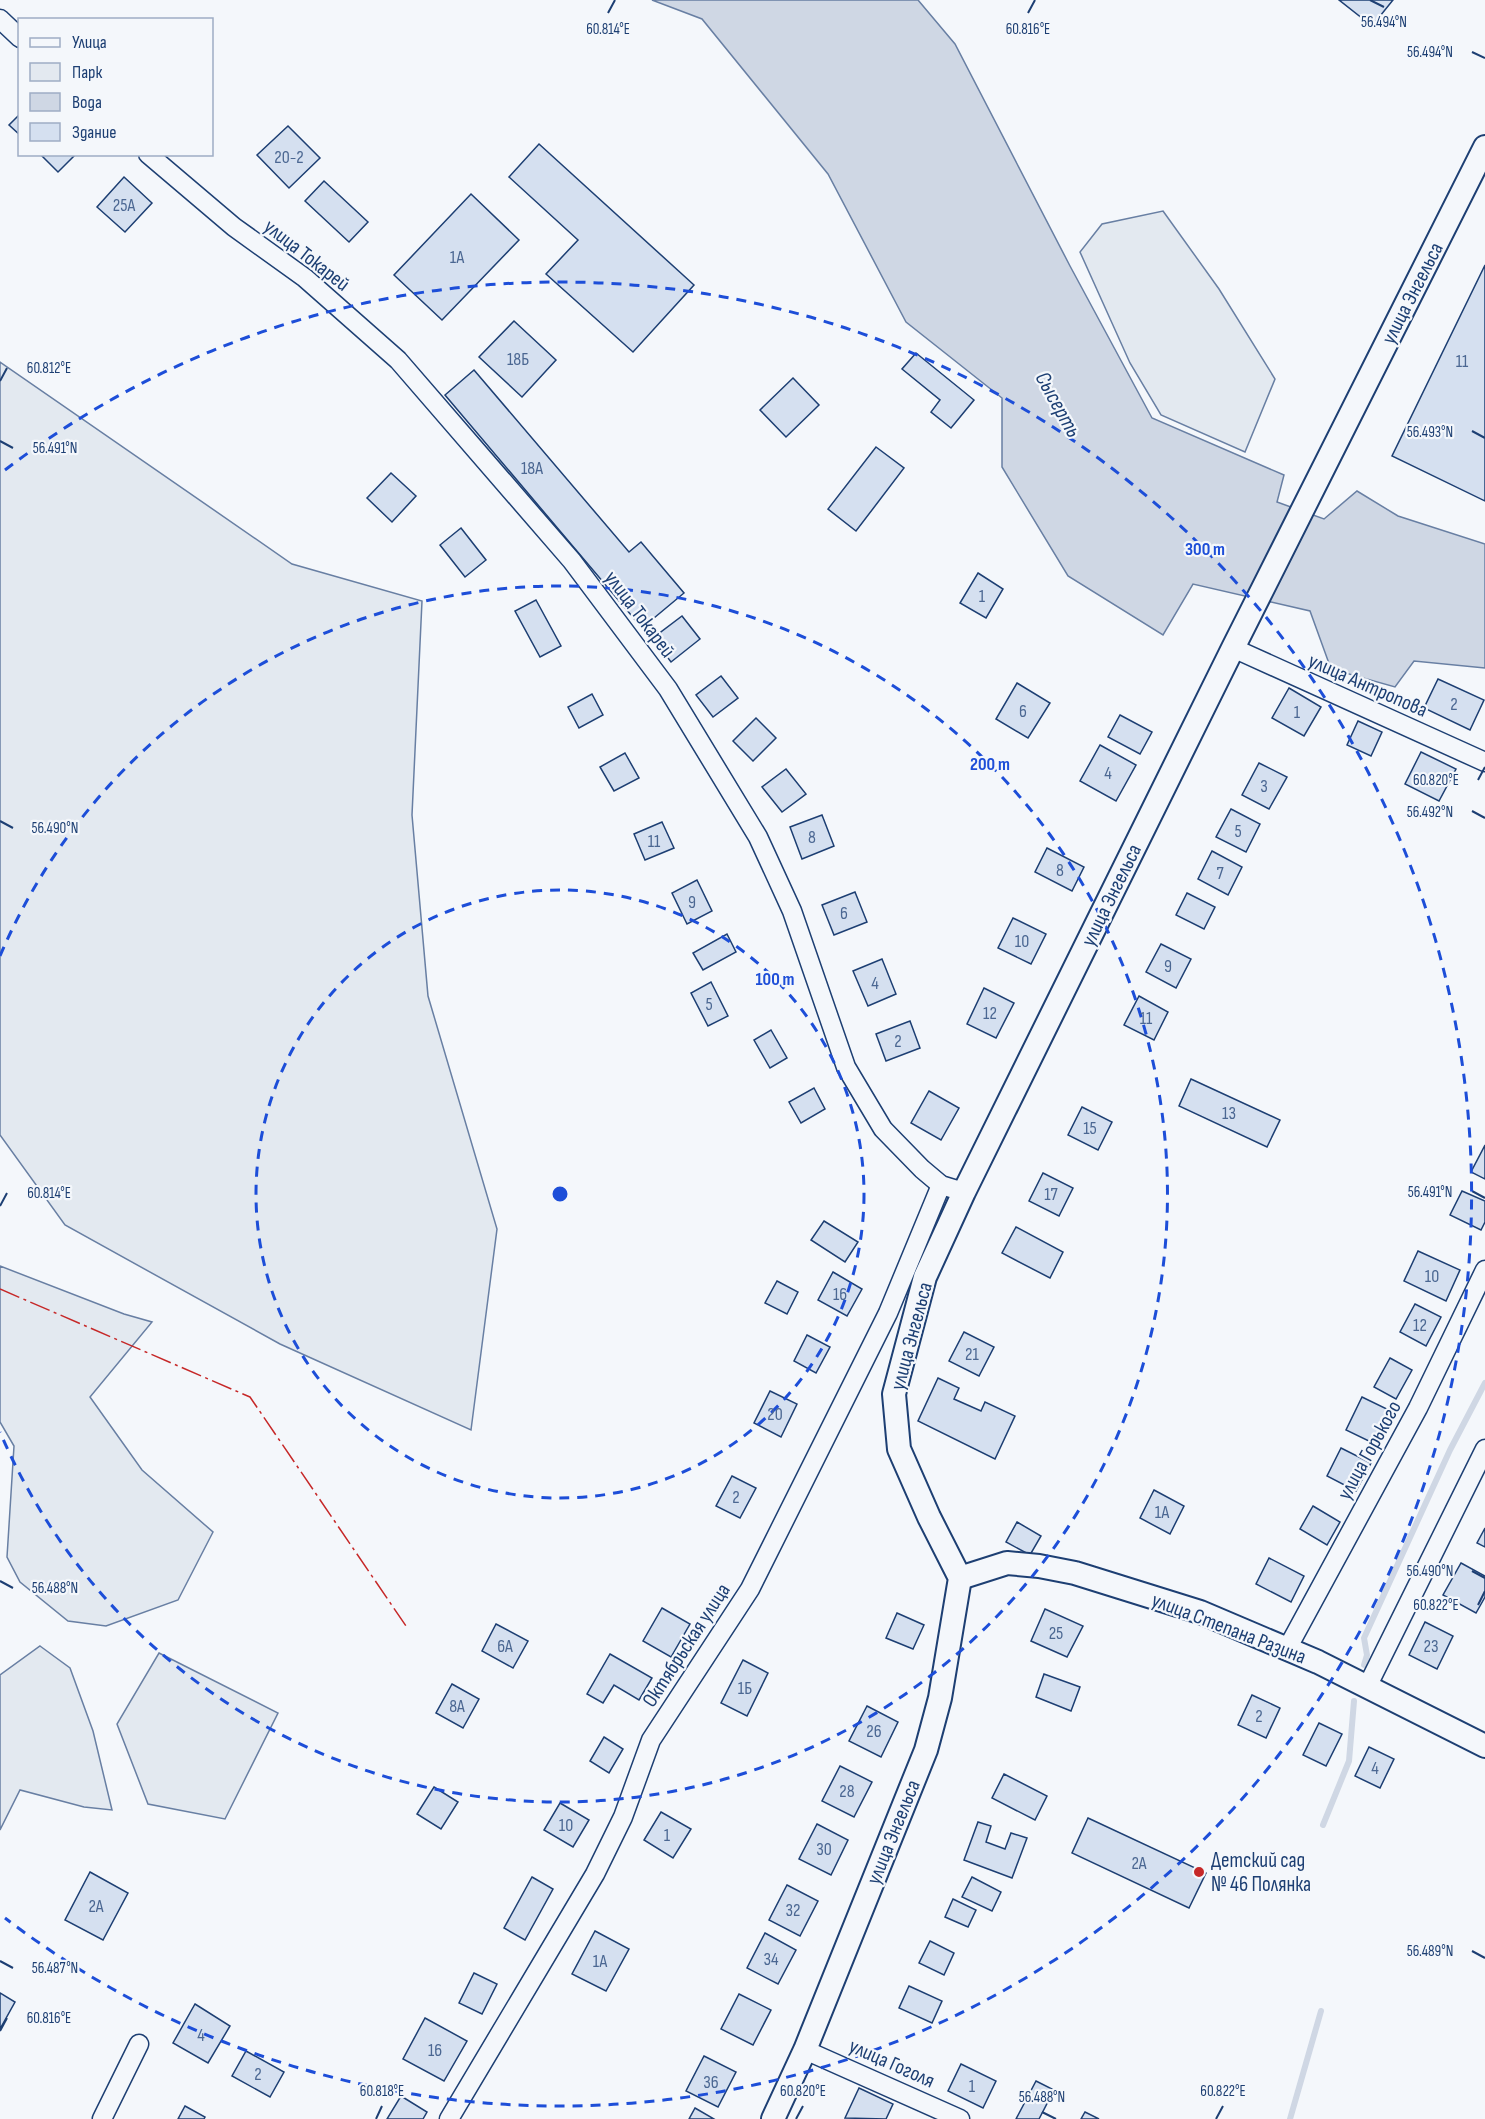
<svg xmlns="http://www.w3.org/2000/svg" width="1485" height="2119" viewBox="0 0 1485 2119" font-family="'Sofia Sans Condensed',sans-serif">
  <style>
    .green { fill: #e3e9f0; stroke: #687fa3; stroke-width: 1.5 }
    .water { fill: #cfd7e4; stroke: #687fa3; stroke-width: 1.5 }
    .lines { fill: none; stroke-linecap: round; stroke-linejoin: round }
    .stream { stroke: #cfd7e4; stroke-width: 6 }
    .building { fill: #d5e0f0; stroke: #1d3f73; stroke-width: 1.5 }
    .minor-casing { stroke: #1d3f73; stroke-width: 21 }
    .tertiary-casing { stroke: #1d3f73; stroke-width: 26 }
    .minor { stroke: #f4f7fb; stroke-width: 18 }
    .tertiary { stroke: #f4f7fb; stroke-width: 22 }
    .power { stroke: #c62828; stroke-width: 1.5; stroke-dasharray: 21 4.5 3 4.5; stroke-linecap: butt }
    .ticks { fill: none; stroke: #1d3f73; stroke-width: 2 }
    .ring { fill: none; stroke: #1d4ed8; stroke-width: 3; stroke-dasharray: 10 8 }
    .poi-dot { fill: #c62828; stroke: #f4f7fb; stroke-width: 2 }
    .labels { text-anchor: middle; stroke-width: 4.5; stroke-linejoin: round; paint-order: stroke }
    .number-label { font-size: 18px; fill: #4b6792 }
    .street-label { font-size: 21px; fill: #1d3f73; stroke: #f4f7fb }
    .poi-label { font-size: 21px; fill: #1d3f73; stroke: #f4f7fb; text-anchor: start }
    .water-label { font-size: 22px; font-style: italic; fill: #1d3f73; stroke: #f4f7fb }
    .ticks-label { font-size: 15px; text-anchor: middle; fill: #1d3f73; stroke: #f4f7fb; stroke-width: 4.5; stroke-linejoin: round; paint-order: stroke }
    .centre { fill: #1d4ed8; stroke: #f4f7fb; stroke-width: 3 }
    .ring-label { font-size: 18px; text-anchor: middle; font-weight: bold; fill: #1d4ed8; stroke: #f4f7fb; stroke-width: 4.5; stroke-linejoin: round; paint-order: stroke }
  </style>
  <rect width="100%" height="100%" fill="#f4f7fb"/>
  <g class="green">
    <path d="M 1163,211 L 1219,289 L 1275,379 L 1245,452 L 1161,415 L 1130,363 L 1080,252 L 1102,224 Z"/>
    <path d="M 0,362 L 292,564 L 422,601 L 412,815 L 428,996 L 497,1229 L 471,1430 L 280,1344 L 65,1225 L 0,1135 Z"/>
    <path d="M 0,1266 L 124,1314 L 152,1322 L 90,1397 L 142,1470 L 213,1532 L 178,1600 L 106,1626 L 68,1621 L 20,1582 L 7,1557 L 14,1446 L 0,1422 Z"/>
    <path d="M 40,1646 L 70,1668 L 93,1731 L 112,1810 L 84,1807 L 20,1790 L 0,1830 L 0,1675 Z"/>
    <path d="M 159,1653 L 278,1713 L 225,1819 L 148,1804 L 117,1724 Z"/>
  </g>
  <path class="water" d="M 652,0 L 918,0 L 955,44 L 1070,266 L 1152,418 L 1284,475 L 1277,502 L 1324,519 L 1357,491 L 1398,516 L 1485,544 L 1485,668 L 1414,661 L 1395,687 L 1331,669 L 1310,611 L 1193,584 L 1163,635 L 1068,576 L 1002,467 L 1002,398 L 906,322 L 828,174 L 702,19 Z"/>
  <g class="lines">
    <g class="stream">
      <path d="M 1364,1665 L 1367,1655 L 1364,1638 L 1450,1450 L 1485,1383"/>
      <path d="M 1323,1825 L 1349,1761 L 1354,1701"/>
      <path d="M 1290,2119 L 1321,2011"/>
    </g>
  </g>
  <g class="building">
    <path d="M 1339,0 L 1393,0 L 1372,26 Z"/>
    <path d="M 20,114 L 20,135 L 9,125 Z"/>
    <path d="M 288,126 L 320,158 L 289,188 L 257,155 Z"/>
    <path d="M 539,144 L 694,285 L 633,352 L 546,274 L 578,240 L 509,177 Z"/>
    <path d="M 40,154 L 76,154 L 58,172 Z"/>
    <path d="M 124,177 L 152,203 L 125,232 L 97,207 Z"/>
    <path d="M 324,181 L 368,222 L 349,242 L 305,201 Z"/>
    <path d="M 471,194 L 519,240 L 442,320 L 394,275 Z"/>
    <path d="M 1485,265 L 1485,501 L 1392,456 Z"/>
    <path d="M 514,321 L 556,360 L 522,397 L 479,357 Z"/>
    <path d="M 916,353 L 974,400 L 951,428 L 931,412 L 940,400 L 902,369 Z"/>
    <path d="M 474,370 L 629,552 L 641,542 L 684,593 L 642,628 L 445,395 Z"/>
    <path d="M 793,378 L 819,405 L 786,437 L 760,410 Z"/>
    <path d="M 876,447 L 904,468 L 856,531 L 828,509 Z"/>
    <path d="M 391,473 L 416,496 L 392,522 L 367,498 Z"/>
    <path d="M 461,528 L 486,560 L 465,577 L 440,545 Z"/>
    <path d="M 978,573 L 1003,589 L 986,618 L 960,603 Z"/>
    <path d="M 536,600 L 561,646 L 540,657 L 515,611 Z"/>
    <path d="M 682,616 L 700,639 L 671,662 L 653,638 Z"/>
    <path d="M 721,676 L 738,698 L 713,717 L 696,695 Z"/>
    <path d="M 1438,679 L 1484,700 L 1470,730 L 1424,708 Z"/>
    <path d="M 1017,683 L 1050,703 L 1028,738 L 996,719 Z"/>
    <path d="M 1289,688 L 1321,707 L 1304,736 L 1272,718 Z"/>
    <path d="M 592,694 L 603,715 L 579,728 L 568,707 Z"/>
    <path d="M 1120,715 L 1152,732 L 1140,754 L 1108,737 Z"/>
    <path d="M 756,718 L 776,738 L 753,761 L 733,741 Z"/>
    <path d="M 1358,721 L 1382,732 L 1371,756 L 1347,745 Z"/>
    <path d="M 1100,745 L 1136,765 L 1116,801 L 1080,781 Z"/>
    <path d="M 1421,752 L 1456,769 L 1439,801 L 1405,784 Z"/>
    <path d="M 625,753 L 639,778 L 614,791 L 600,767 Z"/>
    <path d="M 1259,763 L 1287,777 L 1269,809 L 1242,795 Z"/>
    <path d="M 786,769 L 806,794 L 782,812 L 762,787 Z"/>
    <path d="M 1231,809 L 1260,824 L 1246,852 L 1216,837 Z"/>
    <path d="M 822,815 L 834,846 L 802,859 L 790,827 Z"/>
    <path d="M 662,822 L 674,848 L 645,860 L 634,834 Z"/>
    <path d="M 1047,848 L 1084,867 L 1072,891 L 1035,872 Z"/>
    <path d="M 1212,851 L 1242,867 L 1228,895 L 1198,879 Z"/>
    <path d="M 697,880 L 712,911 L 687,924 L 672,893 Z"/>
    <path d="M 855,892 L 867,922 L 834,935 L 822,905 Z"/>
    <path d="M 1187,893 L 1215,907 L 1204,929 L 1176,915 Z"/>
    <path d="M 1013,918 L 1046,934 L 1031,964 L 998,948 Z"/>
    <path d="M 727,934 L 736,952 L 703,970 L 693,953 Z"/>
    <path d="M 1161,944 L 1191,959 L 1176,988 L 1146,972 Z"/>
    <path d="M 882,959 L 896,994 L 868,1006 L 853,971 Z"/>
    <path d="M 711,982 L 728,1016 L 708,1026 L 691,993 Z"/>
    <path d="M 984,988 L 1014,1003 L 996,1038 L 967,1024 Z"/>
    <path d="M 1139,996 L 1168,1012 L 1154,1040 L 1124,1025 Z"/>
    <path d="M 910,1021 L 920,1048 L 886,1061 L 876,1034 Z"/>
    <path d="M 771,1030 L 787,1058 L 770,1068 L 754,1040 Z"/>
    <path d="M 1191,1079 L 1280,1120 L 1267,1147 L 1179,1106 Z"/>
    <path d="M 814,1088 L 825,1109 L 801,1123 L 789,1102 Z"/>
    <path d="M 929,1091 L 959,1108 L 941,1140 L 911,1123 Z"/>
    <path d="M 1082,1107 L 1112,1122 L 1098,1150 L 1068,1135 Z"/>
    <path d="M 1485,1145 L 1485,1179 L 1471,1172 Z"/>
    <path d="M 1043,1173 L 1073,1188 L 1059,1216 L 1029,1201 Z"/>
    <path d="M 1462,1191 L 1485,1201 L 1485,1222 L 1481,1230 L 1450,1215 Z"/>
    <path d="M 824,1221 L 858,1242 L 845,1262 L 811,1240 Z"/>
    <path d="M 1016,1227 L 1063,1252 L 1050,1278 L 1002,1253 Z"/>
    <path d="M 1418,1251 L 1460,1270 L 1446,1301 L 1404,1281 Z"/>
    <path d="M 833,1272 L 862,1289 L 847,1316 L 818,1300 Z"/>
    <path d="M 777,1281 L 798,1292 L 787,1314 L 765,1303 Z"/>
    <path d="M 1415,1304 L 1441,1317 L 1426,1346 L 1400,1332 Z"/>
    <path d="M 964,1332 L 994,1347 L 979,1376 L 949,1361 Z"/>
    <path d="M 807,1335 L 830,1347 L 816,1373 L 794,1361 Z"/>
    <path d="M 1390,1358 L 1412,1370 L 1396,1399 L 1374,1387 Z"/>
    <path d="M 938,1378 L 959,1388 L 954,1399 L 981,1411 L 985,1402 L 1015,1416 L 995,1459 L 918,1421 Z"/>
    <path d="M 770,1391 L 797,1404 L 781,1437 L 754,1423 Z"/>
    <path d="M 1362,1397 L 1391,1411 L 1375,1444 L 1346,1430 Z"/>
    <path d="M 1341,1448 L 1371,1463 L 1356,1491 L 1327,1476 Z"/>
    <path d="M 732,1476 L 756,1488 L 740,1518 L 716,1506 Z"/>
    <path d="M 1154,1490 L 1184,1506 L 1170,1534 L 1140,1518 Z"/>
    <path d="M 1313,1506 L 1340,1522 L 1327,1545 L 1300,1529 Z"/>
    <path d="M 1017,1522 L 1041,1536 L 1030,1555 L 1006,1542 Z"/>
    <path d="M 1485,1528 L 1485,1547 L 1477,1543 Z"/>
    <path d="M 1269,1558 L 1304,1576 L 1291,1602 L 1256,1584 Z"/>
    <path d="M 1461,1563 L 1485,1576 L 1485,1597 L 1476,1613 L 1443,1595 Z"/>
    <path d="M 662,1608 L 690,1624 L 671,1657 L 643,1641 Z"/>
    <path d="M 1045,1609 L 1083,1626 L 1067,1657 L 1031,1641 Z"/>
    <path d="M 897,1613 L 924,1625 L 913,1649 L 886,1638 Z"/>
    <path d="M 1425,1622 L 1453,1636 L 1437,1669 L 1409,1655 Z"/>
    <path d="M 496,1624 L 528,1641 L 513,1668 L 482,1651 Z"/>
    <path d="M 610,1654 L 652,1678 L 639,1700 L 614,1685 L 603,1703 L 587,1694 Z"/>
    <path d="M 743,1660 L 768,1673 L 747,1716 L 721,1703 Z"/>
    <path d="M 1044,1674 L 1080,1687 L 1071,1711 L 1036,1697 Z"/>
    <path d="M 452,1684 L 479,1699 L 463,1728 L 436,1713 Z"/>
    <path d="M 1252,1695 L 1280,1708 L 1266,1738 L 1238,1725 Z"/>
    <path d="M 867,1706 L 898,1722 L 881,1757 L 849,1741 Z"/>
    <path d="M 1319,1723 L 1342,1734 L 1326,1766 L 1303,1755 Z"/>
    <path d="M 604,1737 L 623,1749 L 609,1773 L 590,1761 Z"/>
    <path d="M 1369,1747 L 1394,1759 L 1380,1788 L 1355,1776 Z"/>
    <path d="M 840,1766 L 872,1782 L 854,1817 L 822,1801 Z"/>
    <path d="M 1004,1774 L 1047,1796 L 1035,1820 L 992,1798 Z"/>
    <path d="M 434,1787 L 458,1802 L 441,1829 L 417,1814 Z"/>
    <path d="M 560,1803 L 589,1820 L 573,1847 L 544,1830 Z"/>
    <path d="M 661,1812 L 691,1829 L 673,1858 L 644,1840 Z"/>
    <path d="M 1088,1818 L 1206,1873 L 1189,1908 L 1072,1853 Z"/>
    <path d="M 978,1822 L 991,1826 L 986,1842 L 1005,1849 L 1011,1833 L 1027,1838 L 1012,1878 L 964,1860 Z"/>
    <path d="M 817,1824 L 848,1840 L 831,1875 L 799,1859 Z"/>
    <path d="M 90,1872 L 128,1893 L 103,1940 L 65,1920 Z"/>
    <path d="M 532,1877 L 553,1889 L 525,1940 L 504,1928 Z"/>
    <path d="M 972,1877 L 1001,1892 L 992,1911 L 962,1897 Z"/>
    <path d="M 787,1885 L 818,1901 L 800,1936 L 769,1920 Z"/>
    <path d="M 953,1899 L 976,1910 L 968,1927 L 945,1917 Z"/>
    <path d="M 595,1931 L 629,1949 L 606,1991 L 572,1974 Z"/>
    <path d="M 765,1933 L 796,1950 L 778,1984 L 747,1968 Z"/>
    <path d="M 930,1941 L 954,1953 L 944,1975 L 919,1963 Z"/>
    <path d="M 474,1973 L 497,1984 L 482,2014 L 459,2003 Z"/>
    <path d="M 909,1986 L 942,2001 L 932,2023 L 899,2008 Z"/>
    <path d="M 0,1993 L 15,2002 L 0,2029 Z"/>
    <path d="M 739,1994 L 771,2010 L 753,2045 L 721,2029 Z"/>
    <path d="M 195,2004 L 230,2026 L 208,2063 L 173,2043 Z"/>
    <path d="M 425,2018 L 467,2041 L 444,2081 L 403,2059 Z"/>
    <path d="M 246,2051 L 284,2072 L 270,2097 L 232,2076 Z"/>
    <path d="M 704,2056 L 736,2072 L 718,2107 L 686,2091 Z"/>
    <path d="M 961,2064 L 996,2081 L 983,2108 L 948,2091 Z"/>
    <path d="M 1036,2081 L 1054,2090 L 1039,2119 L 1016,2119 Z"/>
    <path d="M 859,2088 L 893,2104 L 886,2119 L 845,2118 Z"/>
    <path d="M 401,2096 L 427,2112 L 423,2119 L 387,2119 Z"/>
    <path d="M 185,2106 L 205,2117 L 204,2119 L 178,2119 Z"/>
    <path d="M 695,2108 L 714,2119 L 689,2119 Z"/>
    <path d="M 1085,2112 L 1099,2119 L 1081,2119 Z"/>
  </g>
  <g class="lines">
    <defs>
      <g id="minor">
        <path d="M 0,19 L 20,38"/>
        <path d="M 148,154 L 234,227 L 305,278 L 398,360 L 572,561 L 668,689 L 758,837 L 792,911 L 846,1067 L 883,1129 L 922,1169 L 941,1185 L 964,1192"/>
        <path d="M 1233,648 L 1485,762"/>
        <path d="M 1287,1649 L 1418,1408 L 1485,1270"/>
        <path d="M 1367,1687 L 1485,1449"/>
        <path d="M 805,2050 L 960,2119"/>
        <path d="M 102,2119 L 139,2044"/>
        <path d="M 449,2119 L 595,1874 L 623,1817 L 651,1740 L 750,1589 L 888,1313 L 941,1185"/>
      </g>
      <g id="tertiary">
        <path d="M 960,1578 L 1007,1563 L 1039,1566 L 1075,1573 L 1200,1612 L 1318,1662 L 1485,1746"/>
        <path d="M 773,2119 L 805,2050 L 926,1750 L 940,1698 L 960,1578 L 929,1517 L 899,1449 L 894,1394 L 925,1277 L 964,1192 L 1233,648 L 1485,147"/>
      </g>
    </defs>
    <use href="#minor" class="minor-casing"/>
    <use href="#tertiary" class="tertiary-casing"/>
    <use href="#minor" class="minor"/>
    <use href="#tertiary" class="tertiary"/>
    <path class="power" d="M 0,1289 L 250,1397 L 406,1626"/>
  </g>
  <path class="ticks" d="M 1370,0 L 1384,7M 608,13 L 615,0M 1028,13 L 1035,0M 1472,52 L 1485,58M 0,381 L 7,368M 1472,431 L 1485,438M 0,441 L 13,448M 1478,780 L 1485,767M 1472,811 L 1485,818M 0,821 L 13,828M 1472,1191 L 1485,1198M 0,1206 L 7,1193M 1472,1571 L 1485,1578M 0,1581 L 13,1588M 1478,1605 L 1485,1591M 1472,1951 L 1485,1958M 0,1961 L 13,1968M 0,2031 L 7,2018M 1042,2112 L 1056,2119M 376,2119 L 382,2106M 796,2119 L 803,2106M 1216,2119 L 1223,2106"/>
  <g class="ring">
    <circle cx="560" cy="1194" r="304"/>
    <path d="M0 956A608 608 0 1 1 0 1432"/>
    <path d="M5 470A912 912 0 1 1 5 1918"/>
  </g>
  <circle class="poi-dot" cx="1199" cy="1872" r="6"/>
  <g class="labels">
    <g class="number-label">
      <text x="289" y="163">20-2</text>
      <text x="124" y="211">25А</text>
      <text x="457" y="263">1А</text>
      <text x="518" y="365">18Б</text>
      <text x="1462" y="367">11</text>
      <text x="532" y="474">18А</text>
      <text x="982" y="602">1</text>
      <text x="1454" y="710">2</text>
      <text x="1023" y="717">6</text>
      <text x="1297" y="718">1</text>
      <text x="1108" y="779">4</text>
      <text x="1264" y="792">3</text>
      <text x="1238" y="837">5</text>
      <text x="812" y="843">8</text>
      <text x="654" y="847">11</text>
      <text x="1060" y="876">8</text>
      <text x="1220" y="879">7</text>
      <text x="692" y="908">9</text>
      <text x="844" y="919">6</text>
      <text x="1022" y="947">10</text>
      <text x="1168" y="972">9</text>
      <text x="875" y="989">4</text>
      <text x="709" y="1010">5</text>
      <text x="990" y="1019">12</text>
      <text x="1146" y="1024">11</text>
      <text x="898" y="1047">2</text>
      <text x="1229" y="1119">13</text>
      <text x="1090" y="1134">15</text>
      <text x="1051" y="1200">17</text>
      <text x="1432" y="1282">10</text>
      <text x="840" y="1300">16</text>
      <text x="1420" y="1331">12</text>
      <text x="972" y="1360">21</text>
      <text x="775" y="1420">20</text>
      <text x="736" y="1503">2</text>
      <text x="1162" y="1518">1А</text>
      <text x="1056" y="1639">25</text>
      <text x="505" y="1652">6А</text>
      <text x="1431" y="1652">23</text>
      <text x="745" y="1694">1Б</text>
      <text x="457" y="1712">8А</text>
      <text x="1259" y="1722">2</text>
      <text x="874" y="1737">26</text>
      <text x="1375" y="1774">4</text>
      <text x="847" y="1797">28</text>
      <text x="566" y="1831">10</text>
      <text x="667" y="1841">1</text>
      <text x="824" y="1855">30</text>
      <text x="1139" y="1869">2А</text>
      <text x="96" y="1912">2А</text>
      <text x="793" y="1916">32</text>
      <text x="771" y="1965">34</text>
      <text x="600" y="1967">1А</text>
      <text x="201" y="2041">4</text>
      <text x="435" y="2056">16</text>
      <text x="258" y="2080">2</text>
      <text x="711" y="2088">36</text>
      <text x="972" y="2092">1</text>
    </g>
    <g class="street-label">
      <text transform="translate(307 255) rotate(38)" y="7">улица Токарей</text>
      <text transform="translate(1412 293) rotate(-63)" y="7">улица Энгельса</text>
      <text transform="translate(640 614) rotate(53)" y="7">улица Токарей</text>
      <text transform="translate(1368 685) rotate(24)" y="7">улица Антропова</text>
      <text transform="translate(1111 895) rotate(-64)" y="7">улица Энгельса</text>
      <text transform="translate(911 1336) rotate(-75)" y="7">улица Энгельса</text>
      <text transform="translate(1369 1450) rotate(-61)" y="7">улица Горького</text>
      <text transform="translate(1229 1628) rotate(21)" y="7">улица Степана Разина</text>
      <text transform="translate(686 1645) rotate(-57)" y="7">Октябрьская улица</text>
      <text transform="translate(893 1832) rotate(-68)" y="7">улица Энгельса</text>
      <text transform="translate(892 2063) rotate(24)" y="7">улица Гоголя</text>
    </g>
    <g class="poi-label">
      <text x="1211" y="1867">Детский сад<tspan x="1211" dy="24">№ 46 Полянка</tspan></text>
    </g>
    <g class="water-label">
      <text transform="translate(1059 404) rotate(61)" y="8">Сысерть</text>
    </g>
  </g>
  <g class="ticks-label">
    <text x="1384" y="27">56.494°N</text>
    <text x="608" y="34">60.814°E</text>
    <text x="1028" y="34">60.816°E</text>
    <text x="1430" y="57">56.494°N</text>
    <text x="49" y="373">60.812°E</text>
    <text x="1430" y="437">56.493°N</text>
    <text x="55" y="453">56.491°N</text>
    <text x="1436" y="785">60.820°E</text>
    <text x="1430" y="817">56.492°N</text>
    <text x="55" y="833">56.490°N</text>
    <text x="1430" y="1197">56.491°N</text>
    <text x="49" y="1198">60.814°E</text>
    <text x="1430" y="1576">56.490°N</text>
    <text x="55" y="1593">56.488°N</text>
    <text x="1436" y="1610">60.822°E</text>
    <text x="1430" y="1956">56.489°N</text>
    <text x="55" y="1973">56.487°N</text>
    <text x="49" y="2023">60.816°E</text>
    <text x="382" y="2096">60.818°E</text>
    <text x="803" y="2096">60.820°E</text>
    <text x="1223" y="2096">60.822°E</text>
    <text x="1042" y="2102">56.488°N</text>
  </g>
  <circle cx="560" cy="1194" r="9" class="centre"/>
  <g class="ring-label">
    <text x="1205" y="555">300 m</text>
    <text x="990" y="770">200 m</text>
    <text x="775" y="985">100 m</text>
  </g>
  <rect x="18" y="18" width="195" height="138" fill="#f4f7fb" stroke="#9eadc5" stroke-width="1.5"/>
  <rect x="30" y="38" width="30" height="9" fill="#f4f7fb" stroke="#9eadc5" stroke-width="1.5"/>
  <text x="72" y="48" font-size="18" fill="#1d3f73">Улица</text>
  <rect x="30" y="63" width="30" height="18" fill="#e3e9f0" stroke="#9eadc5" stroke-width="1.5"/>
  <text x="72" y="78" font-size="18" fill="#1d3f73">Парк</text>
  <rect x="30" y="93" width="30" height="18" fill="#cfd7e4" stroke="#9eadc5" stroke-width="1.5"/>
  <text x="72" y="108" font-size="18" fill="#1d3f73">Вода</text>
  <rect x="30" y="123" width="30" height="18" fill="#d5e0f0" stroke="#9eadc5" stroke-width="1.5"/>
  <text x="72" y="138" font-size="18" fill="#1d3f73">Здание</text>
</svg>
